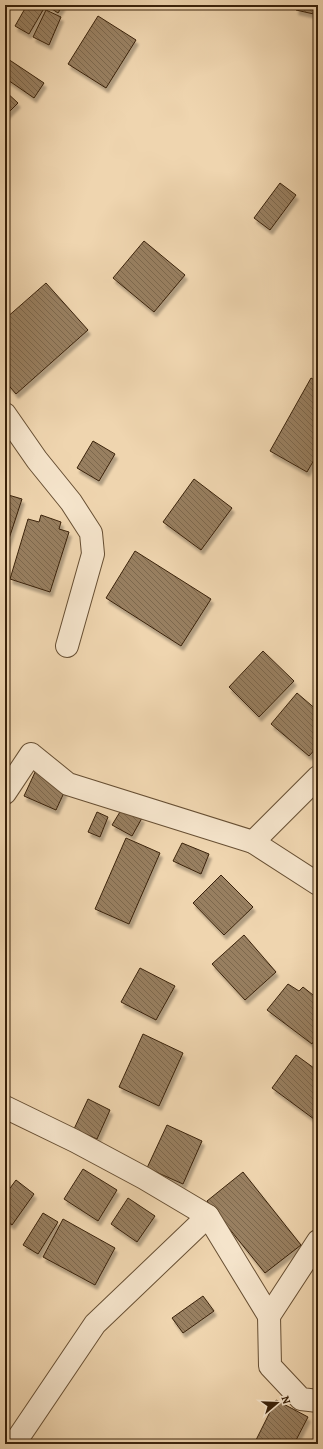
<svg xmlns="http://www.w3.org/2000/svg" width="323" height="1449" viewBox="0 0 323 1449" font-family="Alegreya,serif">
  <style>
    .building { fill: url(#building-back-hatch); stroke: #3a220a; filter: url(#shadow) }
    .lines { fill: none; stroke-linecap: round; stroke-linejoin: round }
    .street-casing { stroke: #674f33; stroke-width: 24 }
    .street { stroke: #f5e4cb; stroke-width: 22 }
  </style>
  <defs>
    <pattern id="building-back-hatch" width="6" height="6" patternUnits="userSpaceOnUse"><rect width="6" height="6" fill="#987f60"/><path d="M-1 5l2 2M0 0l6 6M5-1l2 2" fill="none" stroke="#7d684d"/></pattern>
    <filter id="shadow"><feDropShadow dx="2.5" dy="4.5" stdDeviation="1" flood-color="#0004"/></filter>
  </defs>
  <rect width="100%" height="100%" fill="#efd5af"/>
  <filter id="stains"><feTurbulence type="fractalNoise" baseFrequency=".005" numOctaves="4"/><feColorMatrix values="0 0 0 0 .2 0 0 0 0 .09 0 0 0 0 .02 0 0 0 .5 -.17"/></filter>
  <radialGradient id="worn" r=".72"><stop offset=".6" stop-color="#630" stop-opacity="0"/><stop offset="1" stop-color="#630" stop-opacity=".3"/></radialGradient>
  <g class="building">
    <path d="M 27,5 L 63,5 L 58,13 L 46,5 L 29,34 L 15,26 Z"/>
    <path d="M 297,5 L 318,5 L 318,15 L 296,10 Z"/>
    <path d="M 46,10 L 61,17 L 49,45 L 33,37 Z"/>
    <path d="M 98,16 L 136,40 L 106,88 L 68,64 Z"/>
    <path d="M 5,57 L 44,83 L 34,98 L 5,78 Z"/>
    <path d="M 5,91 L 18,103 L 5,116 Z"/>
    <path d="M 280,183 L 296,195 L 270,230 L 254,218 Z"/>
    <path d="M 144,241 L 185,275 L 154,312 L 113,278 Z"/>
    <path d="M 46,283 L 88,330 L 16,394 L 5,381 L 5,319 Z"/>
    <path d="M 311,378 L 318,382 L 318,453 L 307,472 L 270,451 Z"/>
    <path d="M 93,441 L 115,454 L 99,481 L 77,468 Z"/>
    <path d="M 194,479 L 232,508 L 201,550 L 163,522 Z"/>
    <path d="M 5,494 L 22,499 L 5,551 Z"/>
    <path d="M 41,515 L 61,522 L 59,529 L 69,532 L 50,592 L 10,579 L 28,519 L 39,522 Z"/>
    <path d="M 135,551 L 211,599 L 181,646 L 106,598 Z"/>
    <path d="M 263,651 L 294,681 L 259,717 L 229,687 Z"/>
    <path d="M 297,693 L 318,711 L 318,746 L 309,756 L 271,724 Z"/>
    <path d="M 36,770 L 68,784 L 56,810 L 24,796 Z"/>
    <path d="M 123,807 L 142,818 L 132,836 L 112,825 Z"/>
    <path d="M 97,812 L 108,817 L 100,837 L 88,832 Z"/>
    <path d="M 126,838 L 160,853 L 129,924 L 95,909 Z"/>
    <path d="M 182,843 L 209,854 L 201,874 L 173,861 Z"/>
    <path d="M 221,875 L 253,907 L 224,935 L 193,903 Z"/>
    <path d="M 244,935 L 276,972 L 245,1000 L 212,964 Z"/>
    <path d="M 140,968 L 175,986 L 156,1020 L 121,1002 Z"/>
    <path d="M 288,984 L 299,991 L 303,987 L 318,999 L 318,1034 L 312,1044 L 267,1010 Z"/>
    <path d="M 143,1034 L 183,1053 L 159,1106 L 119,1087 Z"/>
    <path d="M 296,1055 L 318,1071 L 318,1122 L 272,1088 Z"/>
    <path d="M 88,1099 L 110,1110 L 97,1139 L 74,1129 Z"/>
    <path d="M 167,1125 L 202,1141 L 183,1184 L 147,1168 Z"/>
    <path d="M 83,1169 L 117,1190 L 98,1221 L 64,1199 Z"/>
    <path d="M 243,1172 L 301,1245 L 265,1273 L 207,1201 Z"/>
    <path d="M 16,1180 L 34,1194 L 12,1225 L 5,1220 L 5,1195 Z"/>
    <path d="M 128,1198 L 155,1216 L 137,1242 L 111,1224 Z"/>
    <path d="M 43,1213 L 58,1222 L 38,1254 L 23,1245 Z"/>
    <path d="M 63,1219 L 115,1248 L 95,1285 L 43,1257 Z"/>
    <path d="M 203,1296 L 214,1311 L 183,1333 L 172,1318 Z"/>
    <path d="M 276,1400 L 308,1417 L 294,1444 L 254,1444 Z"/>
    <path d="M 317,1426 L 318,1426 L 318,1444 L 313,1444 Z"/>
  </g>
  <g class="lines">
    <defs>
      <g id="street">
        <path d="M 5,414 L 37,460 L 71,502 L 91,533 L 93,554 L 67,646"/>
        <path d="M 5,793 L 31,754 L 68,784 L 253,842 L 318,884"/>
        <path d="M 253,842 L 318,777"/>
        <path d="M 5,1107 L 75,1141 L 144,1178 L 208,1216 L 269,1316 L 270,1366 L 301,1399 L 318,1401"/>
        <path d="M 269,1316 L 318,1241"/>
        <path d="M 14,1444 L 95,1324 L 208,1216"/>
      </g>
    </defs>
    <use href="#street" class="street-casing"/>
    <use href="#street" class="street"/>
  </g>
  <rect width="323" height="1449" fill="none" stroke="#efd5af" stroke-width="20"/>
  <rect x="6" y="6" width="311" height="1437" fill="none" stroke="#3a220a" stroke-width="2"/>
  <rect x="10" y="10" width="303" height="1429" fill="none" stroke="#3a220a"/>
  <g transform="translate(277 1403) rotate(71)" stroke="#f5e4cb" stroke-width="3" paint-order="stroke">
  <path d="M0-3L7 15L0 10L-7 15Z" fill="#3a220a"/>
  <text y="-6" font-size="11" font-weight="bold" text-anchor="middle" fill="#3a220a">N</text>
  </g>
  <rect width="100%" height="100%" filter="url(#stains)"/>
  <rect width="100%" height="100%" fill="url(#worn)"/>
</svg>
